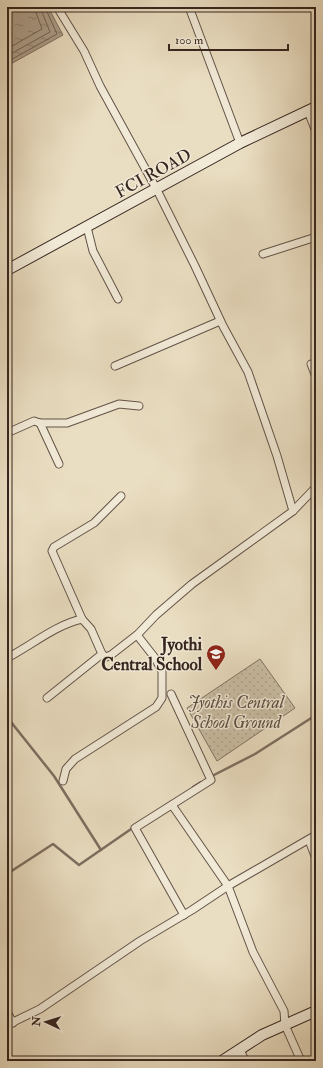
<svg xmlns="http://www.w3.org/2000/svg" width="323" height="1068" viewBox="0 0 323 1068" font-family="'IM FELL Double Pica',serif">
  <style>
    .park { fill: url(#park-dots); stroke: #807262 }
    .water { fill: url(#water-ripples); stroke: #7d6e60 }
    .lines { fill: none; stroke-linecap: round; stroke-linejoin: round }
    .shore { stroke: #726255; stroke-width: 1 }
    .stream { stroke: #7d6e60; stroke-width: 2.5 }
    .street-casing { stroke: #635348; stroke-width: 9 }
    .secondary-casing { stroke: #36251f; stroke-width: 12 }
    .street { stroke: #f1ead7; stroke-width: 7 }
    .secondary { stroke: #f1ead7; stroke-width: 10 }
    .labels { text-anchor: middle; stroke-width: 3; stroke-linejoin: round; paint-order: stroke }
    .street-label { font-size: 17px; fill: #36251f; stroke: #f1ead7 }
    .poi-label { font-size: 17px; font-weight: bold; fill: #36251f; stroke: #f1ead7; text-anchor: end }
    .park-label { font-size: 17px; font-style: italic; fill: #5b4c41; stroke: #f1ead7 }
  </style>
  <defs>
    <pattern id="park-dots" width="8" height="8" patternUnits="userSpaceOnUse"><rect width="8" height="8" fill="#cbbfa6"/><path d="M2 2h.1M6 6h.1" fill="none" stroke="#afa48e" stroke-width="1.8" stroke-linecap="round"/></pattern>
    <pattern id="water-ripples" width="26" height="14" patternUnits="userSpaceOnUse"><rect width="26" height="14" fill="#ad9f8b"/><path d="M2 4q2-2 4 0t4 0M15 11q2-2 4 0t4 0" fill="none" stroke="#8e8171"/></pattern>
  </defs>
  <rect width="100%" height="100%" fill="#eadec2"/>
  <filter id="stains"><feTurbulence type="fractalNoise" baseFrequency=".005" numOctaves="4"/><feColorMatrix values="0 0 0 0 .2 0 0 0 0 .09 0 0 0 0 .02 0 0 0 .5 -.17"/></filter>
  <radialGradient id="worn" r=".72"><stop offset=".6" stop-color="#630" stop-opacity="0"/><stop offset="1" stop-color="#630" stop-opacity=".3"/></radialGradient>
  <path class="park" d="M 260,659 L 295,708 L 217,761 L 187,708 Z"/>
  <path class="water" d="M 7,7 L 48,7 L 63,35 L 7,66 Z"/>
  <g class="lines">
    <g class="shore">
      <path d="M 7,49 L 42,29 L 34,7"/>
      <path d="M 7,56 L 50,32 L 40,7"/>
      <path d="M 7,62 L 57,34 L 45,7"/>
    </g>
    <g class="stream">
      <path d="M 7,717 L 54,776 L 101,850"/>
      <path d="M 214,775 L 255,754 L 316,715"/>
      <path d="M 193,787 L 201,782"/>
      <path d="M 7,874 L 53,844 L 79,865 L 134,827"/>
    </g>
    <defs>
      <g id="street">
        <path d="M 57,7 L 84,51 L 100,86 L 157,190 L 195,266 L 223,326 L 248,372 L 277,456 L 293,511"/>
        <path d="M 189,7 L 240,143"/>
        <path d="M 308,111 L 316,132"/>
        <path d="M 87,227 L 93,251 L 118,299"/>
        <path d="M 263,254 L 316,237"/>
        <path d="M 311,364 L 316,377"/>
        <path d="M 115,366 L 220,321"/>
        <path d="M 40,423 L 67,423 L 119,404 L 139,406"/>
        <path d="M 7,433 L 34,421 L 40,423 L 59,464"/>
        <path d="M 82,619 L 52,551 L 54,547 L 94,523 L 121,496"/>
        <path d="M 7,658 C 32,645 55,625 82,619 L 91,629 L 102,654 L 106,657 L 111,655 L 138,634 L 156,615 L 192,584 L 293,511 L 316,487"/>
        <path d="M 171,694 L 211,780 L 135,828 L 184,915"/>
        <path d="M 47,698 L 102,654"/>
        <path d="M 63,781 L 66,769 L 75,759 L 156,707 L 162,698 L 162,671 L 155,658 L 137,635"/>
        <path d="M 172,805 L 228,886 L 253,952 L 284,1011 L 285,1025 L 301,1061"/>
        <path d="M 309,840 L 316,859"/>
        <path d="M 7,1012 L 13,1023"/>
        <path d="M 7,1025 L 40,1009 L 140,941 L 192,910 L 228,886 L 316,835"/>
        <path d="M 240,1049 L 245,1061"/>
      </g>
      <g id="secondary">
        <path d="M 7,270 L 240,143 L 316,107"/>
        <path d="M 222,1061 L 262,1035 L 316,1011"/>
      </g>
    </defs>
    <use href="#street" class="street-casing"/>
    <use href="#secondary" class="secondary-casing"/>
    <use href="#street" class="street"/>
    <use href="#secondary" class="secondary"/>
  </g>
  <defs>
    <symbol id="school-pin" viewBox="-11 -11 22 30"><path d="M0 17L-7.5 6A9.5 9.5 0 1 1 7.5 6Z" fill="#8f2418" stroke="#f1ead7"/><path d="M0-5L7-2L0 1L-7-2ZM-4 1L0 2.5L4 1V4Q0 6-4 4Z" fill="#fff"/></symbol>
  </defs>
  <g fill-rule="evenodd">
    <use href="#school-pin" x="205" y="643" width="22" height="30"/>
  </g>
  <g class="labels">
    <g class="street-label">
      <text transform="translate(153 173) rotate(-29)" y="6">FCI ROAD</text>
    </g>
    <g class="poi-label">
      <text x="202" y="650">Jyothi<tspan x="202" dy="20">Central School</tspan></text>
    </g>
    <g class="park-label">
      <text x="236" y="708">Jyothis Central<tspan x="236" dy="20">School Ground</tspan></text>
    </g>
  </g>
  <rect width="323" height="1068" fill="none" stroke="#eadec2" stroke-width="24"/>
  <rect x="8" y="8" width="307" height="1052" fill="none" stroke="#36251f" stroke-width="2"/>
  <rect x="12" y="12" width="299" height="1044" fill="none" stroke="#36251f"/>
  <g transform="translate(46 1022) rotate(274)" stroke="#f1ead7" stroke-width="3" paint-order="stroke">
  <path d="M0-3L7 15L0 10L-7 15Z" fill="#36251f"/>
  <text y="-6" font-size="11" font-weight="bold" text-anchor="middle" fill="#36251f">N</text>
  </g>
  <path d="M169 44v6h119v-6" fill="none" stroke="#36251f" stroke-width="2"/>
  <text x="175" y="44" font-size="12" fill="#36251f" stroke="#f1ead7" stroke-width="3" paint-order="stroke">100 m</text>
  <rect width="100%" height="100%" filter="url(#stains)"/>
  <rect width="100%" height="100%" fill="url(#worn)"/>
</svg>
